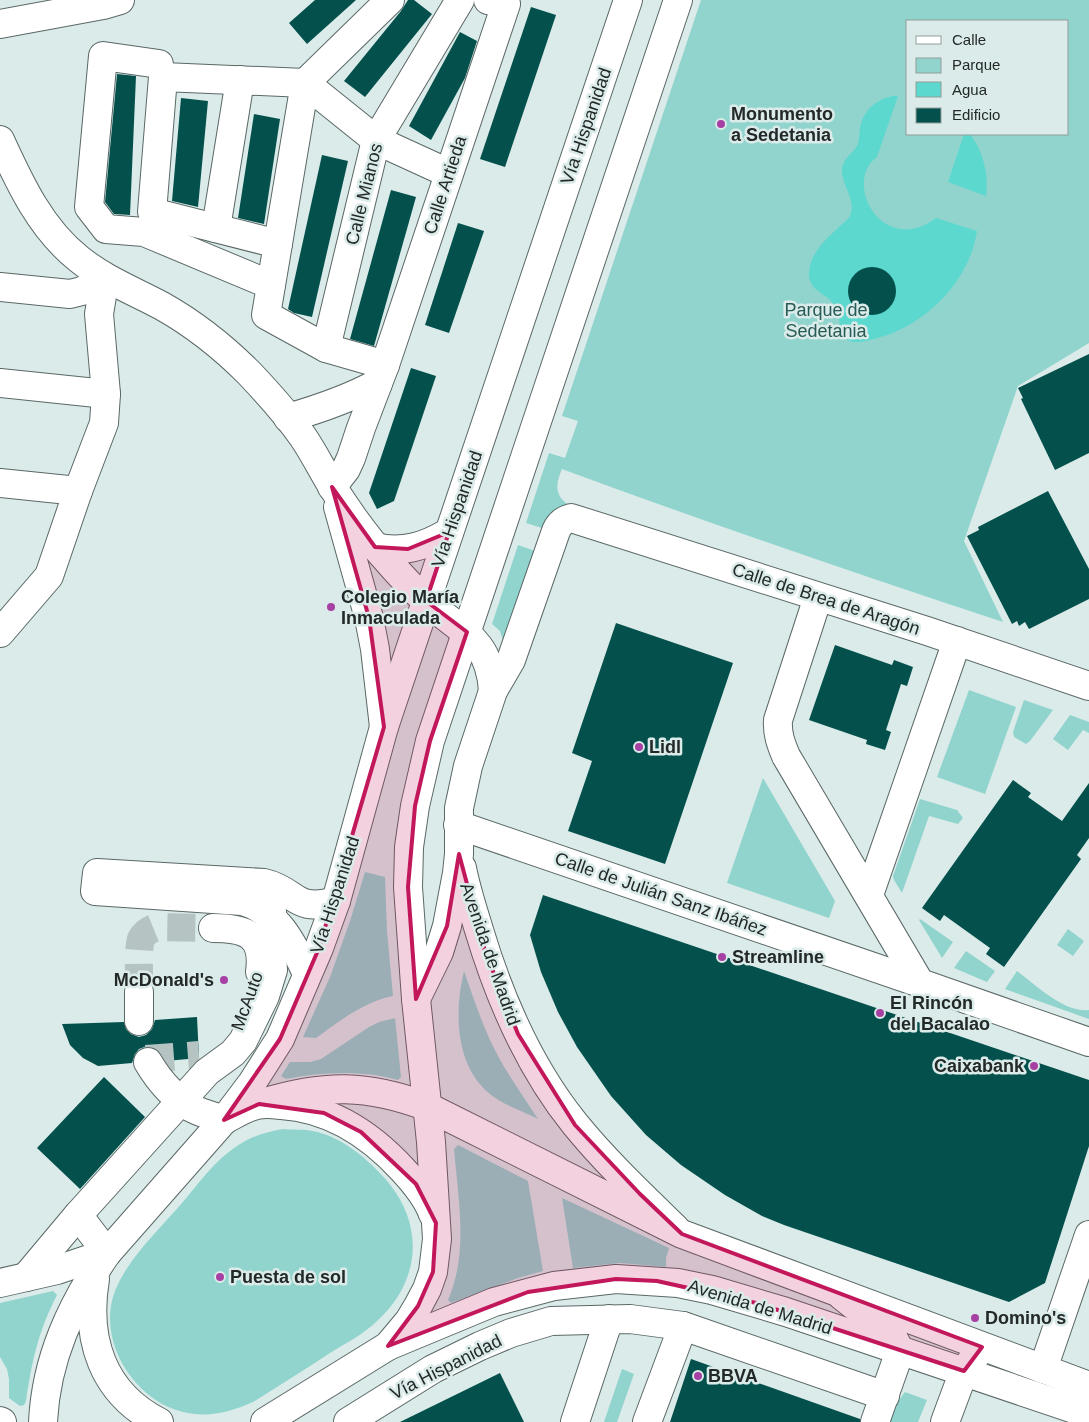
<svg xmlns="http://www.w3.org/2000/svg" width="1089" height="1422" viewBox="0 0 1089 1422" font-family="Helvetica,sans-serif">
  <style>
    .green { fill: #91d4cd; fill-rule: evenodd }
    .water { fill: #5dd8ce }
    .building { fill: #04504c }
    .lines { fill: none; stroke-linecap: round; stroke-linejoin: round }
    .minor-tunnel { stroke: #b5c4c2; stroke-width: 28; stroke-dasharray: 28 14; stroke-linecap: butt }
    .minor-casing { stroke: #5a6866; stroke-width: 30 }
    .major-casing { stroke: #5a6866; stroke-width: 30 }
    .highway-casing { stroke: #5a6866; stroke-width: 30 }
    .minor { stroke: #fff; stroke-width: 28 }
    .major { stroke: #fff; stroke-width: 28 }
    .highway { stroke: #fff; stroke-width: 28 }
    .marked { fill: #c2185b; fill-opacity: 0.2; stroke: #c2185b; stroke-width: 4; stroke-linejoin: round }
    .poi-dot { fill: #a740a3; stroke: #daebe9; stroke-width: 2 }
    .labels { text-anchor: middle; stroke-width: 5; stroke-linejoin: round; paint-order: stroke }
    .poi-label { font-size: 18px; font-weight: bold; fill: #232928; stroke: #daebe9; text-anchor: start }
    .street-label { font-size: 18px; fill: #232928; stroke: #daebe9 }
    .park-label { font-size: 18px; fill: #275b57; stroke: #daebe9 }
  </style>
  <rect width="100%" height="100%" fill="#daebe9"/>
  <g class="green">
    <path d="M 701,0 L 1089,0 L 1089,343 L 1018,386 L 964,541 L 1003,622 C 855,573 708,523 562,469 C 556,483 554,494 567,504 L 552,513 L 542,528 L 526,523 L 549,453 L 565,458 L 578,421 L 562,416 ZM 908,21 L 1068,21 L 1068,134 L 908,134 Z"/>
    <path d="M 518,545 L 535,551 L 504,644 L 500,631 L 492,624 Z"/>
    <path d="M 969,690 L 1016,707 L 985,794 L 937,777 Z"/>
    <path d="M 1024,700 L 1053,710 L 1030,741 L 1026,744 L 1014,737 L 1013,732 Z"/>
    <path d="M 1070,715 L 1089,722 L 1089,733 L 1083,730 L 1068,750 L 1053,739 Z"/>
    <path d="M 763,778 L 835,901 L 829,918 L 727,883 Z"/>
    <path d="M 920,799 L 957,810 L 963,818 L 958,824 L 929,816 L 902,893 L 894,880 L 893,876 Z"/>
    <path d="M 365,872 L 385,877 L 387,931 L 393,996 C 363,1002 340,1021 316,1038 L 303,1037 L 330,977 L 350,921 Z"/>
    <path d="M 920,919 L 953,942 L 942,958 L 919,920 Z"/>
    <path d="M 1068,929 L 1084,941 L 1073,956 L 1057,945 Z"/>
    <path d="M 966,951 L 995,971 L 987,982 L 954,968 Z"/>
    <path d="M 464,971 C 472,994 480,1018 490,1040 C 503,1068 521,1093 538,1119 C 523,1111 503,1105 490,1094 C 455,1066 454,1011 464,971 Z"/>
    <path d="M 1017,971 C 1036,985 1064,1013 1089,1010 L 1089,1019 L 1005,989 Z"/>
    <path d="M 395,1018 L 401,1077 L 398,1080 C 361,1070 323,1072 286,1079 L 281,1076 L 290,1062 L 310,1062 L 321,1059 L 369,1027 L 379,1022 Z"/>
    <path d="M 283,1129 C 293,1130 304,1129 313,1131 C 343,1137 369,1160 388,1182 C 425,1227 420,1282 377,1321 C 364,1334 346,1343 330,1353 C 304,1370 279,1386 253,1402 C 231,1412 207,1418 183,1412 C 136,1401 99,1345 113,1297 C 123,1263 159,1230 182,1203 C 199,1183 215,1160 237,1146 C 252,1136 266,1132 283,1129 Z"/>
    <path d="M 458,1145 L 528,1181 L 543,1271 L 518,1278 L 451,1303 L 448,1300 C 469,1252 458,1198 454,1149 Z"/>
    <path d="M 562,1198 L 669,1248 L 666,1258 L 666,1267 L 620,1263 L 573,1268 Z"/>
    <path d="M 53,1291 L 57,1295 C 38,1332 32,1361 26,1401 L 24,1405 L 20,1406 L 9,1398 L 9,1379 L 7,1369 L 0,1357 L 0,1303 Z"/>
    <path d="M 622,1369 L 634,1374 L 617,1422 L 604,1422 Z"/>
    <path d="M 905,1392 L 927,1400 L 918,1422 L 888,1422 L 895,1405 Z"/>
  </g>
  <g class="water">
    <path d="M 893,96 L 898,96 L 877,157 C 842,182 882,258 936,218 L 977,231 C 969,283 924,327 874,339 C 862,342 851,345 842,336 C 838,327 841,315 836,307 C 829,294 808,292 809,273 C 810,253 826,239 839,227 C 843,223 848,220 850,216 C 857,199 840,184 842,168 C 844,158 852,154 857,146 C 860,141 859,133 860,128 C 863,110 877,99 893,96 Z"/>
    <path d="M 964,134 L 970,134 C 983,151 989,174 986,196 L 948,182 Z"/>
  </g>
  <g class="building">
    <path d="M 315,0 L 356,0 L 307,44 L 289,23 Z"/>
    <path d="M 408,0 L 414,0 L 432,14 L 365,97 L 344,81 L 401,11 Z"/>
    <path d="M 531,7 L 556,15 L 505,167 L 480,159 Z"/>
    <path d="M 460,32 L 477,41 L 465,78 L 431,140 L 409,126 Z"/>
    <path d="M 117,74 L 136,76 L 130,215 L 114,214 L 105,202 Z"/>
    <path d="M 181,98 L 208,101 L 198,207 L 172,201 Z"/>
    <path d="M 254,114 L 280,119 L 264,224 L 238,218 Z"/>
    <path d="M 322,155 L 348,161 L 312,317 L 294,313 L 288,309 Z"/>
    <path d="M 391,190 L 416,197 L 374,346 L 350,339 Z"/>
    <path d="M 458,223 L 484,231 L 449,333 L 425,325 Z"/>
    <circle cx="872" cy="291" r="24"/>
    <path d="M 1089,354 L 1089,453 L 1055,470 L 1021,399 L 1023,398 L 1018,388 Z"/>
    <path d="M 411,368 L 436,376 L 394,501 L 377,509 L 369,493 Z"/>
    <path d="M 1048,491 L 1089,569 L 1089,599 L 1029,629 L 1025,622 L 1019,626 L 1017,621 L 1012,624 L 967,536 L 979,530 L 978,527 Z"/>
    <path d="M 616,623 L 733,663 L 665,864 L 568,831 L 592,761 L 572,753 Z"/>
    <path d="M 835,645 L 892,665 L 894,660 L 913,667 L 907,686 L 901,684 L 886,730 L 891,732 L 885,750 L 866,744 L 867,740 L 809,720 Z"/>
    <path d="M 1013,780 L 1031,793 L 1028,797 L 1062,821 L 1089,783 L 1089,838 L 1077,855 L 1081,859 L 1004,967 L 986,954 L 990,948 L 944,915 L 940,921 L 922,908 Z"/>
    <path d="M 543,895 L 1089,1080 L 1089,1146 L 1045,1283 L 1009,1302 L 784,1225 L 762,1216 L 725,1195 L 681,1165 L 646,1135 L 611,1096 L 577,1047 L 558,1012 L 541,972 L 530,935 Z"/>
    <path d="M 197,1017 L 199,1058 L 166,1061 L 156,1049 L 147,1046 L 139,1049 L 135,1054 L 132,1063 L 98,1066 L 83,1058 L 70,1045 L 62,1024 L 124,1022 L 126,1029 L 131,1034 L 139,1037 L 146,1035 L 152,1029 L 155,1020 Z"/>
    <path d="M 104,1077 L 145,1117 L 80,1189 L 37,1148 Z"/>
    <path d="M 691,1359 L 860,1419 L 860,1422 L 670,1422 Z"/>
    <path d="M 500,1373 L 524,1422 L 400,1422 Z"/>
  </g>
  <g class="lines">
    <g class="minor-tunnel">
      <path d="M 139,992 C 140,978 137,952 141,939 C 144,933 150,929 157,927 L 213,928"/>
      <path d="M 146,1059 L 199,1055"/>
    </g>
    <defs>
      <g id="minor">
        <path d="M 0,24 L 103,5 L 120,0"/>
        <path d="M 159,64 L 103,56 L 89,207 L 106,229 L 144,232 L 271,285"/>
        <path d="M 0,140 C 20,184 41,229 79,259 C 105,280 134,291 162,306 C 194,324 223,347 249,373 C 268,393 287,414 303,437 C 314,453 322,470 332,486 C 350,515 371,543 394,568 C 404,579 415,591 426,601 C 460,631 490,639 493,691"/>
        <path d="M 216,228 L 240,80"/>
        <path d="M 278,244 L 152,212 L 163,77 L 305,83 L 376,140 L 448,173"/>
        <path d="M 0,287 L 70,294 L 82,291 L 105,278"/>
        <path d="M 326,348 L 376,140 L 460,0"/>
        <path d="M 385,365 L 326,348 L 266,315 L 305,83 L 390,0"/>
        <path d="M 0,383 L 106,394"/>
        <path d="M 288,418 C 319,409 349,399 378,383"/>
        <path d="M 0,483 L 78,491"/>
        <path d="M 332,487 L 346,469 L 351,458 L 361,428 L 385,365 L 506,4 L 488,0"/>
        <path d="M 338,507 L 369,618 L 375,649 L 384,727"/>
        <path d="M 375,547 C 402,554 426,546 449,532"/>
        <path d="M 818,597 L 778,720 C 777,734 781,744 786,756 L 920,983 L 1089,1042"/>
        <path d="M 0,633 L 49,576 L 78,491 L 104,423 L 106,394 L 99,314 L 105,278"/>
        <path d="M 458,825 L 920,983"/>
        <path d="M 462,868 C 466,889 473,910 479,930 C 500,1000 529,1067 575,1124 C 605,1161 641,1195 675,1228"/>
        <path d="M 869,895 L 957,641"/>
        <path d="M 213,928 C 245,928 265,934 260,972"/>
        <path d="M 307,974 C 293,943 276,910 242,901 L 95,891 L 97,873 L 264,883 C 298,891 293,913 336,901"/>
        <path d="M 416,999 L 439,952 L 447,926 L 457,873 L 459,854 L 459,808 L 468,766 L 493,691 L 511,660 L 556,531 C 559,524 563,520 571,518 L 927,631 L 1089,686"/>
        <path d="M 139,1021 L 139,992"/>
        <path d="M 148,1062 C 159,1081 177,1102 198,1111 C 206,1114 215,1117 224,1120"/>
        <path d="M 78,1215 L 107,1253"/>
        <path d="M 26,1277 L 78,1215 L 207,1072 L 233,1053 L 243,1041 L 265,996 L 273,970 L 270,924 L 272,911"/>
        <path d="M 842,1296 L 889,1333 L 895,1341 L 900,1351 L 875,1422"/>
        <path d="M 1043,1369 L 1089,1235"/>
        <path d="M 348,1422 L 433,1369 L 480,1346 L 511,1333 L 551,1321 L 630,1319 L 683,1326 L 885,1396"/>
        <path d="M 575,1422 L 609,1319"/>
        <path d="M 647,1422 L 683,1326"/>
        <path d="M 945,1422 L 964,1371 L 982,1347"/>
      </g>
      <g id="major">
        <path d="M 262,1103 C 325,1084 367,1084 428,1107 L 682,1234 L 1089,1386"/>
        <path d="M 388,1346 L 494,1302 L 554,1286 L 616,1279 L 678,1283 L 712,1290 L 786,1312 L 1089,1414"/>
      </g>
      <g id="highway">
        <path d="M 226,1119 C 236,1114 246,1107 257,1105 C 265,1103 273,1104 281,1105 C 330,1108 370,1134 403,1170 C 415,1183 427,1197 433,1214"/>
        <path d="M 95,1279 C 85,1339 102,1393 159,1422"/>
        <path d="M 0,1283 L 57,1270 L 107,1253"/>
        <path d="M 0,1421 L 2,1422"/>
        <path d="M 43,1422 C 46,1359 71,1305 107,1253 L 224,1120 L 252,1083 L 280,1039 L 319,948 L 336,901 L 384,727 L 628,0"/>
        <path d="M 265,1422 L 388,1346 L 409,1321 L 418,1306 L 427,1289 L 433,1272 L 437,1239 L 431,1142 L 416,999 L 408,887 L 409,847 L 415,806 L 430,741 L 678,0"/>
      </g>
    </defs>
    <use href="#minor" class="minor-casing"/>
    <use href="#major" class="major-casing"/>
    <use href="#highway" class="highway-casing"/>
    <use href="#minor" class="minor"/>
    <use href="#major" class="major"/>
    <use href="#highway" class="highway"/>
  </g>
  <path class="marked" d="M 332,487 L 375,547 L 408,549 L 449,532 L 426,601 L 467,632 L 430,741 L 415,806 L 408,887 L 416,999 L 447,926 L 459,854 L 485,951 L 518,1034 L 575,1125 L 640,1194 L 682,1234 L 982,1347 L 964,1371 L 756,1303 L 657,1281 L 616,1279 L 528,1292 L 388,1346 L 418,1306 L 433,1272 L 436,1223 L 416,1184 L 361,1132 L 324,1113 L 259,1104 L 224,1120 L 280,1039 L 319,948 L 384,727 L 369,618 Z"/>
  <g class="poi-dot">
    <circle cx="721" cy="124" r="5"/>
    <circle cx="331" cy="607" r="5"/>
    <circle cx="639" cy="747" r="5"/>
    <circle cx="722" cy="957" r="5"/>
    <circle cx="224" cy="980" r="5"/>
    <circle cx="880" cy="1013" r="5"/>
    <circle cx="1034" cy="1066" r="5"/>
    <circle cx="220" cy="1277" r="5"/>
    <circle cx="975" cy="1318" r="5"/>
    <circle cx="698" cy="1376" r="5"/>
  </g>
  <g class="labels">
    <g class="poi-label">
      <text x="731" y="120">Monumento<tspan x="731" dy="21">a Sedetania</tspan></text>
      <text x="341" y="603">Colegio María<tspan x="341" dy="21">Inmaculada</tspan></text>
      <text x="649" y="753">Lidl</text>
      <text x="732" y="963">Streamline</text>
      <text x="214" y="986" text-anchor="end">McDonald's</text>
      <text x="890" y="1009">El Rincón<tspan x="890" dy="21">del Bacalao</tspan></text>
      <text x="1024" y="1072" text-anchor="end">Caixabank</text>
      <text x="230" y="1283">Puesta de sol</text>
      <text x="985" y="1324">Domino's</text>
      <text x="708" y="1382">BBVA</text>
    </g>
    <g class="street-label">
      <text transform="translate(586 126) rotate(-71)" y="6">Vía Hispanidad</text>
      <text transform="translate(445 185) rotate(-72)" y="6">Calle Artieda</text>
      <text transform="translate(364 194) rotate(-76)" y="6">Calle Mianos</text>
      <text transform="translate(457 509) rotate(-71)" y="6">Vía Hispanidad</text>
      <text transform="translate(826 599) rotate(18)" y="6">Calle de Brea de Aragón</text>
      <text transform="translate(661 894) rotate(19)" y="6">Calle de Julián Sanz Ibáñez</text>
      <text transform="translate(335 895) rotate(-72)" y="6">Vía Hispanidad</text>
      <text transform="translate(490 954) rotate(71)" y="6">Avenida de Madrid</text>
      <text transform="translate(247 1001) rotate(-70)" y="6">McAuto</text>
      <text transform="translate(760 1307) rotate(17)" y="6">Avenida de Madrid</text>
      <text transform="translate(446 1367) rotate(-27)" y="6">Vía Hispanidad</text>
    </g>
    <g class="park-label">
      <text x="826" y="316">Parque de<tspan x="826" dy="21">Sedetania</tspan></text>
    </g>
  </g>
  <rect x="906" y="20" width="162" height="115" fill="#daebe9" stroke="#919d9c"/>
  <rect x="916" y="36" width="25" height="8" fill="#ffffff" stroke="#919d9c"/>
  <text x="952" y="45" font-size="15" fill="#232928">Calle</text>
  <rect x="916" y="58" width="25" height="15" fill="#91d4cd" stroke="#919d9c"/>
  <text x="952" y="70" font-size="15" fill="#232928">Parque</text>
  <rect x="916" y="82" width="25" height="15" fill="#5dd8ce" stroke="#919d9c"/>
  <text x="952" y="95" font-size="15" fill="#232928">Agua</text>
  <rect x="916" y="108" width="25" height="15" fill="#04504c" stroke="#919d9c"/>
  <text x="952" y="120" font-size="15" fill="#232928">Edificio</text>
</svg>
